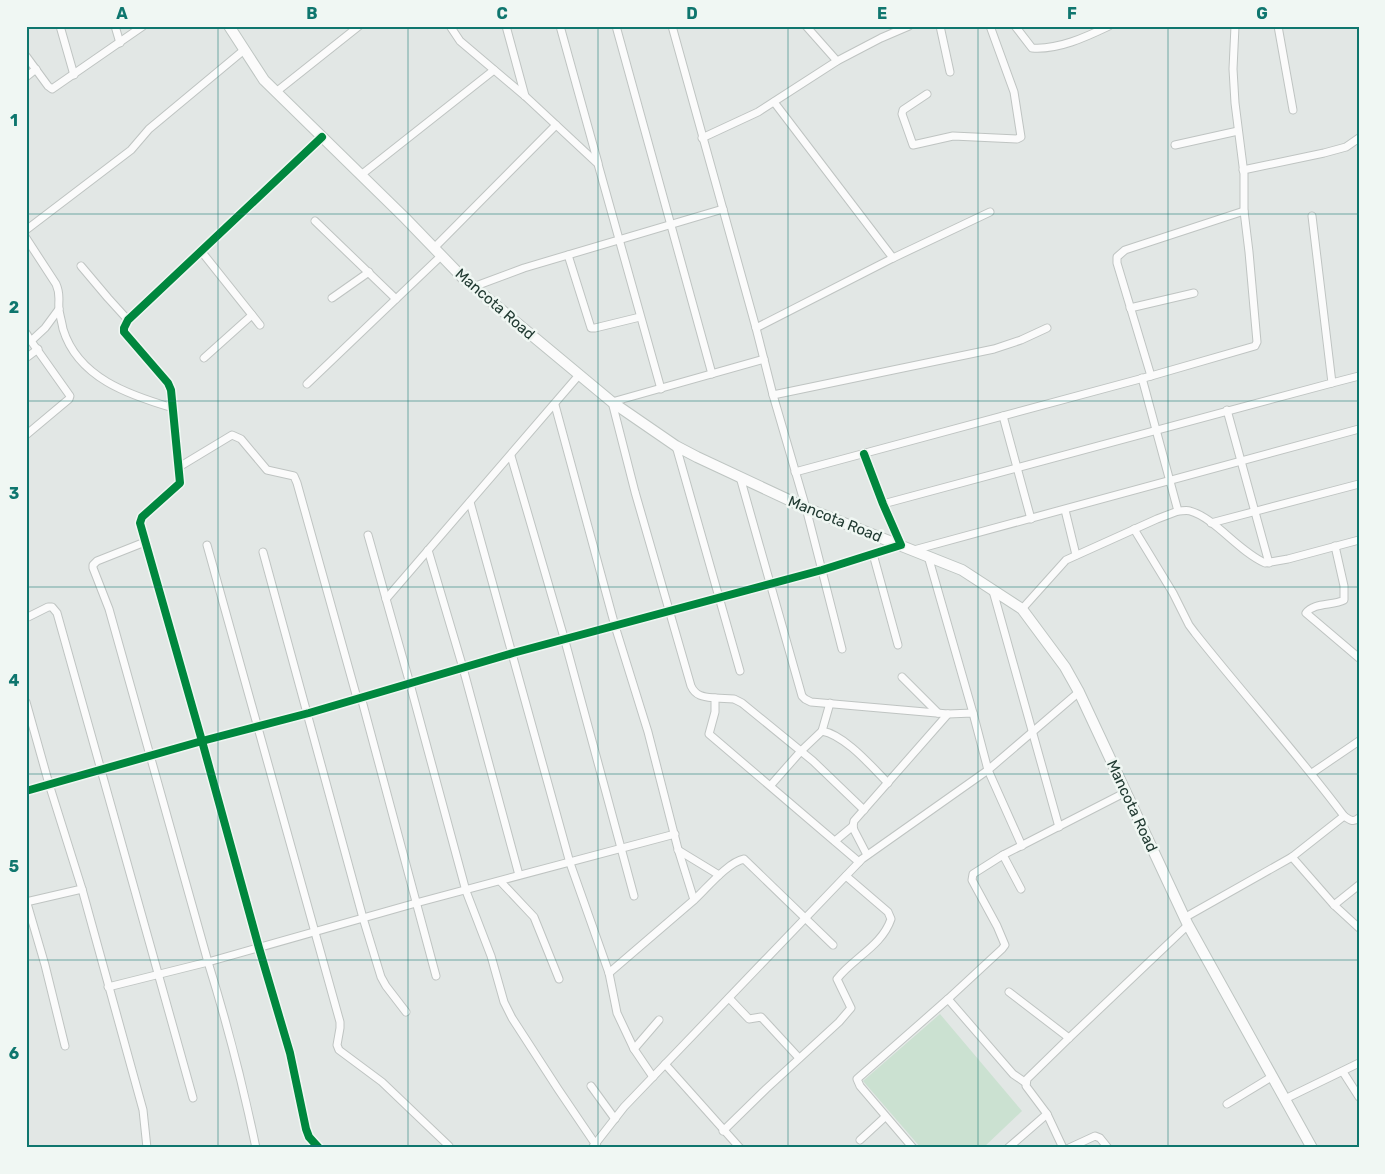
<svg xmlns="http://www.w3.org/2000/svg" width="1385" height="1174" viewBox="0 0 1385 1174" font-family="Rubik,sans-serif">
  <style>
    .garden { fill: #cbe1d1 }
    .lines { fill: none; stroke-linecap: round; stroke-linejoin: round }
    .minor-casing { stroke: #bfc4c2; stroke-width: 9 }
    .secondary-casing { stroke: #bec5c2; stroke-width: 12 }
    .minor { stroke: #fbfbfb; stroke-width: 7 }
    .secondary { stroke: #fbfbfb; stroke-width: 10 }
    .cycleway-casing { stroke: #f0f7f3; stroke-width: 11 }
    .cycleway { stroke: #00873e; stroke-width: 8 }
    .grid { fill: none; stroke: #0f766e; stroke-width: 1; stroke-opacity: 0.55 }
    .labels { text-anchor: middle; stroke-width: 5; stroke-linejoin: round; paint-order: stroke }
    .street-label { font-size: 15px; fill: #213a32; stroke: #f0f7f3 }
    .neatline { fill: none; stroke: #0f766e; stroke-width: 2 }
    .grid-label { font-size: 16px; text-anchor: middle; font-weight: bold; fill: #0f766e }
  </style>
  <rect width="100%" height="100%" fill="#e2e7e5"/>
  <path class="garden" d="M 940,1014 L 1022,1111 L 983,1148 L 921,1148 L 863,1081 Z"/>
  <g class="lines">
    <defs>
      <g id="minor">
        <path d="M 60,26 L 74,75"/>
        <path d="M 115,26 L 120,43"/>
        <path d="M 450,26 L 460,41 L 525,96 L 598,164 L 661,389"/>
        <path d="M 506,26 L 525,96"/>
        <path d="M 560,26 L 598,163"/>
        <path d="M 616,26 L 712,374"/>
        <path d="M 672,26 L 756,328 L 773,395 L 806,508 L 842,649"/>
        <path d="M 806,26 L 837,61"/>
        <path d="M 940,26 L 950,72"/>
        <path d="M 1015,26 L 1032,48 C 1058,50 1086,37 1109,26"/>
        <path d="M 1278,26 L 1293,110"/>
        <path d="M 26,56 L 48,86 L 52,89 L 143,26"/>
        <path d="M 26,77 L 36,69"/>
        <path d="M 276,92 L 359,26"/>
        <path d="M 927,94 L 903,110 L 902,114 L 913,145 L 953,136 L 1017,139 L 1021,137 L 1014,92 L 990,26"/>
        <path d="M 774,102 L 893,258"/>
        <path d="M 702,138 L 758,112 L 837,61 L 881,38 L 909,26"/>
        <path d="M 1175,145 L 1238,131"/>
        <path d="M 1243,170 L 1324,153 L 1346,147 L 1359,138"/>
        <path d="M 361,175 L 494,70"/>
        <path d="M 315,221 L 396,299"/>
        <path d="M 26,230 L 131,150 L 149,129 L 244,50"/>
        <path d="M 26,238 L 56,284 C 61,295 58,299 59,310 C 60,316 62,323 63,329 C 78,378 129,395 173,408"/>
        <path d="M 434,248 L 556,125"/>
        <path d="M 201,251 L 260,325"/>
        <path d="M 568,255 L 591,328 L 595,328 L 640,317"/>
        <path d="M 81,266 L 108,298 L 128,320"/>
        <path d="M 473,287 L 524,268 L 723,209"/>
        <path d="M 332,298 L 369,272"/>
        <path d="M 1130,308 L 1194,293"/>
        <path d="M 756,328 L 893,258 L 990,212"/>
        <path d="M 26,333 L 31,341 L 45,328 L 59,309"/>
        <path d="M 26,358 L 38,349"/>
        <path d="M 204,358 L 252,315"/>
        <path d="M 764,359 L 612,402 L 635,492 L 691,686 C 696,697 705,697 715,698 L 715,712 L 709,734 L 859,862"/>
        <path d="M 1151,376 L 1117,263 L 1117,257 L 1125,250 L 1244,211"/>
        <path d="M 1332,383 L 1359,376"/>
        <path d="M 307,384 L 441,256"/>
        <path d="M 773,395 L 994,349 L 1021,340 L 1047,328"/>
        <path d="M 555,405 L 615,626 L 648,732 L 678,849 L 694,900 L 609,973"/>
        <path d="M 1227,410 L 1269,563"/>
        <path d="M 1003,416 L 1031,519"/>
        <path d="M 26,435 L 69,399 L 70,396 L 31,341"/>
        <path d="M 676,446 L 740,671"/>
        <path d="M 511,456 L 565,641 L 634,896"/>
        <path d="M 179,467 L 232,435 L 241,439 L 267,470 L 294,476 L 297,483 L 357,698"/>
        <path d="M 795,472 L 1151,376 L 1255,346 L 1257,342 L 1249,252 L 1244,211 L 1244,174 L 1235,103 L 1233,69 L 1235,26"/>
        <path d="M 740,477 L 802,696 L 805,699 L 811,702 L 948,714 L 973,713 L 988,770 L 1022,846"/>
        <path d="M 470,502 L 570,863 L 609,973 L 617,1013 L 634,1049 L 653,1077"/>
        <path d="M 883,504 L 1332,383 L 1312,216"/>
        <path d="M 1065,510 L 1076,555"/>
        <path d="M 1178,511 C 1182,511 1187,510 1190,511 C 1215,518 1238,551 1265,563 L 1288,559 L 1359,540"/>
        <path d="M 1211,523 L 1359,484"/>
        <path d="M 1134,529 L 1173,593 L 1189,625 L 1195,633 C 1244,695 1297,753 1344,816 C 1350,820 1353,823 1359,818"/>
        <path d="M 368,535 L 410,684 L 466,891 L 491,956 L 504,1002 L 512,1018 L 558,1089 L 598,1148"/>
        <path d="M 145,542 L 97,561 L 93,565 L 93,568 L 109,609 L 208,962 C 227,1023 243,1085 256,1148"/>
        <path d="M 207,545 L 340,1022 L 340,1028 L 337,1045 L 339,1050 L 382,1082 L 449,1146"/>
        <path d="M 1335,546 L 1344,586 L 1344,600 C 1333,606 1314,602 1306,613 L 1359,658"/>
        <path d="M 428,550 L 463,668 L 519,875"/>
        <path d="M 914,550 L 1359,429"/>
        <path d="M 263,552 L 363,918 L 381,977 L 386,986 L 406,1012"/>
        <path d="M 873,554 L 898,645"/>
        <path d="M 928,556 L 973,713"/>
        <path d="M 993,591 L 1059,827"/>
        <path d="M 386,599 L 579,375"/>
        <path d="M 1022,609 L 1066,560 L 1157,519 L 1178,511 L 1142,378"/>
        <path d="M 28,617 L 48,607 L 52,607 L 57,613 L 193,1098"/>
        <path d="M 902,677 L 938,713"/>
        <path d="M 361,697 L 436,976"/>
        <path d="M 715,698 L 734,699 L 742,703 L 813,761 L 864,810"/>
        <path d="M 26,702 L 49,784 L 82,889 L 143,1110 L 147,1148"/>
        <path d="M 822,731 L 830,703"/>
        <path d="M 1312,773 L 1359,741"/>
        <path d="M 771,785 L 801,751 L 822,731 C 845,735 872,767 888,783"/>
        <path d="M 26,791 L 202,741 L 309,713 L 513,653 L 822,570 L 901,545 L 883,504 L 864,454"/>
        <path d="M 835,841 L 853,826"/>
        <path d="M 678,850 L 719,875"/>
        <path d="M 867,855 L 854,830 L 853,826 L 854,821 L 948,714"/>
        <path d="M 1003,855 L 1021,889"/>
        <path d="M 1292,857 L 1334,905 L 1359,928"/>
        <path d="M 501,882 L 534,917 L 559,979"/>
        <path d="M 26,900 L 45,965 L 65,1046"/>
        <path d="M 694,900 C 706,889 728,862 744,859 L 833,945"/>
        <path d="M 26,902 L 82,889"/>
        <path d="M 1334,905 L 1359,885"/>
        <path d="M 1184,918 L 1292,857 L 1344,816"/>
        <path d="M 108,987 L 208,962 L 416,903 L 675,834"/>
        <path d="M 1009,992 L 1069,1038"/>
        <path d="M 729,998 L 749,1019 L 761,1017 L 763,1019 L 799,1058"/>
        <path d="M 948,999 L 1002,949 L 1005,945 L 997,926 L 972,880 L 973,874 L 1003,855 L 1126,792"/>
        <path d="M 634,1049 L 659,1020"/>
        <path d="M 665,1064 L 740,1148"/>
        <path d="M 1343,1072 L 1359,1097"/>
        <path d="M 591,1086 L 615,1119"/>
        <path d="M 1285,1099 L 1359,1063"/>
        <path d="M 1227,1104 L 1273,1076"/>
        <path d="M 723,1131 L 766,1089 L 839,1022 L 851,1008 L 837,979 C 853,958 882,946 891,919 L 888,912 L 846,876"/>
        <path d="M 860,1140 L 885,1117"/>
        <path d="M 319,1148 L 309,1137 L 306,1129 L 290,1053 L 259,948 L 202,741 L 140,523 L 142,517 L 180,483 L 171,390 L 168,383 L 124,332 L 124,328 L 128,320 L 322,137"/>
        <path d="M 592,1148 L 624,1107 L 862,859 L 988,770 L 1079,692"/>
        <path d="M 913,1148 L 860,1086 L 857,1079 L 948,999 L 1013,1074 L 1026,1083"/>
        <path d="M 1008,1148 L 1047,1114"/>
        <path d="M 1063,1148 L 1047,1114 L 1026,1086 L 1027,1079 L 1069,1038 L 1188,925"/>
        <path d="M 1069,1148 L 1095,1136 L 1100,1138 L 1108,1148"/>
      </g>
      <path id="secondary" d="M 229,26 L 264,80 L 405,218 L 463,278 L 612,402 L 676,446 L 697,457 L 806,508 L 962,570 L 1022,609 L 1065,667 L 1079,692 L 1188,925 L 1312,1148"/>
    </defs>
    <use href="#minor" class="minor-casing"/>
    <use href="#secondary" class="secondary-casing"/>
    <use href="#minor" class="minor"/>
    <use href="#secondary" class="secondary"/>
    <defs>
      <g id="cycleway">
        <path d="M 26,791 L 202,741 L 309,713 L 513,653 L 822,570 L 901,545 L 883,504 L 864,454"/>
        <path d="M 319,1148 L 309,1137 L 306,1129 L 290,1053 L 259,948 L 202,741 L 140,523 L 142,517 L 180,483 L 171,390 L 168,383 L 124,332 L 124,328 L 128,320 L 322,137"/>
      </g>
    </defs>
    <use href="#cycleway" class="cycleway-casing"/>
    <use href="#cycleway" class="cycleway"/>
  </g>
  <path class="grid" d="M 218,26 L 218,1148M 408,26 L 408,1148M 598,26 L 598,1148M 788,26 L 788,1148M 978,26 L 978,1148M 1168,26 L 1168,1148M 26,214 L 1359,214M 26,401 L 1359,401M 26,587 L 1359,587M 26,774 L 1359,774M 26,960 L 1359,960"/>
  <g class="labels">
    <g class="street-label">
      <text transform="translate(495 304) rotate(41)" y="5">Mancota Road</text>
      <text transform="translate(835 519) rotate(22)" y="5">Mancota Road</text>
      <text transform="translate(1132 806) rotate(65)" y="5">Mancota Road</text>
    </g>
  </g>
  <rect width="1385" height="1174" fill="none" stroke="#f0f7f3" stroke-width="55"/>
  <rect x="28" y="28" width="1330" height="1118" class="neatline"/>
  <g class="grid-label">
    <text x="122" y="19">A</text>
    <text x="312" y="19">B</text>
    <text x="502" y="19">C</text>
    <text x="692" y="19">D</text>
    <text x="882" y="19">E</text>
    <text x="1072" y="19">F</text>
    <text x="1262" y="19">G</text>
    <text x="14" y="126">1</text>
    <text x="14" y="313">2</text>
    <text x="14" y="499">3</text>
    <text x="14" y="686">4</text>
    <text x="14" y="872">5</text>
    <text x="14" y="1059">6</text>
  </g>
</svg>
